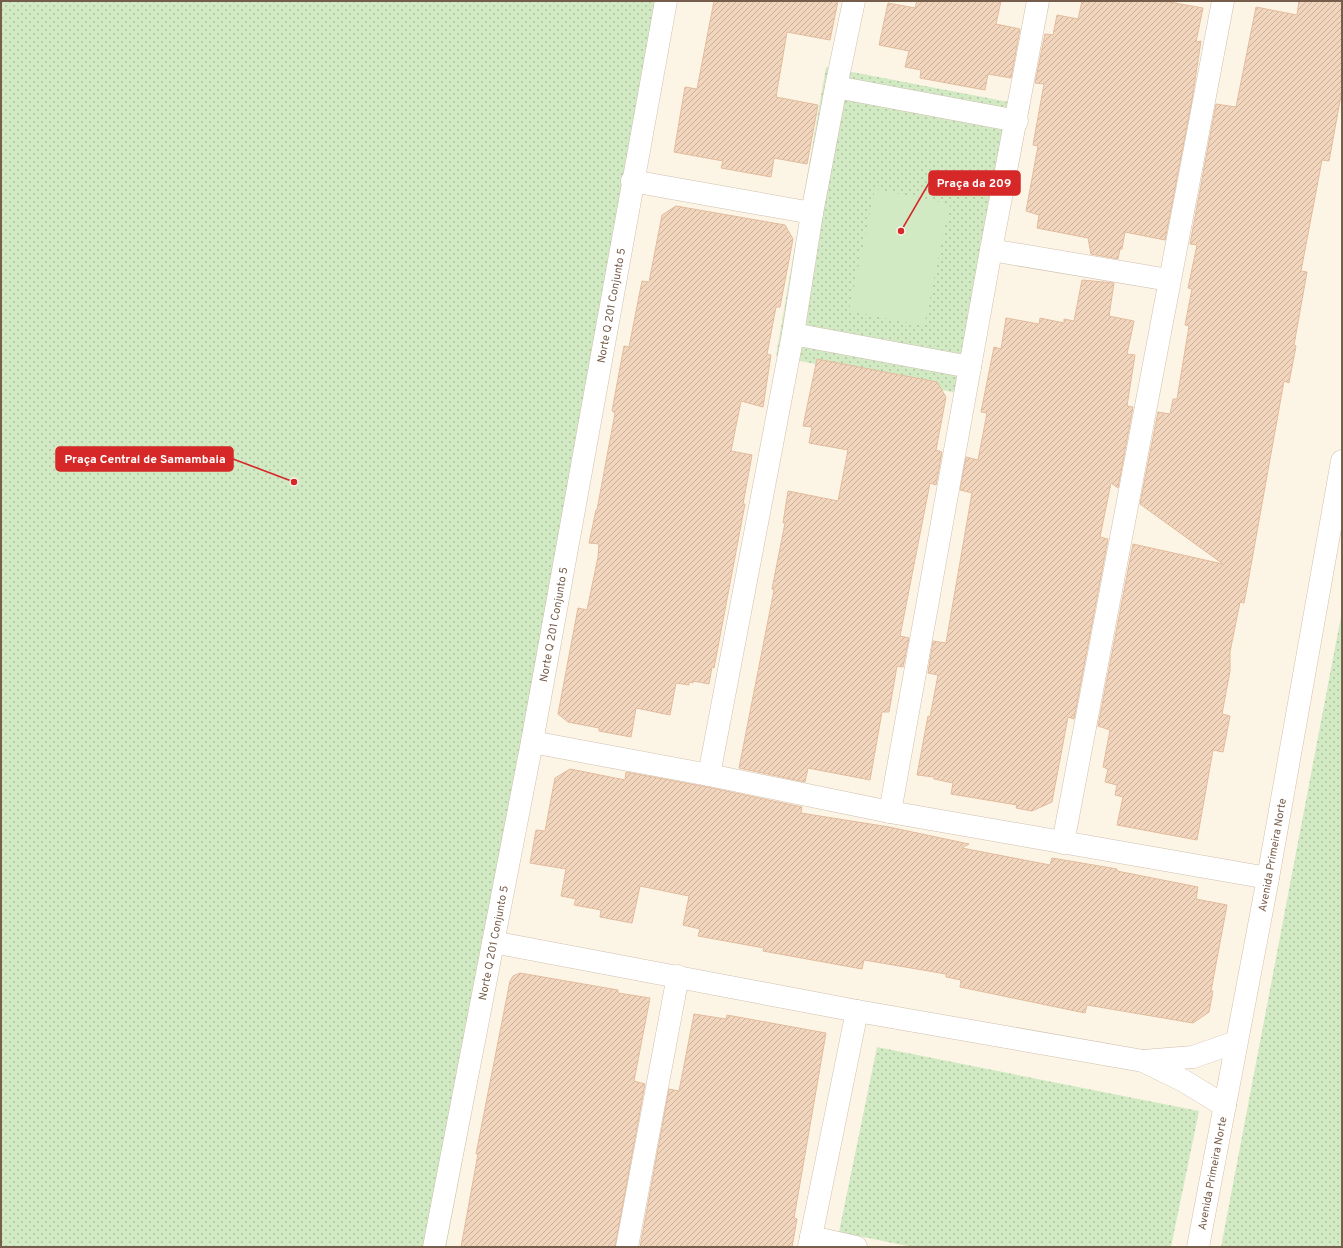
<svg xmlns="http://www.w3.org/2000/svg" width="1343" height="1248" viewBox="0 0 1343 1248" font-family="Overpass,sans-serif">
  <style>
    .park { fill: url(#park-dots) }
    .garden { fill: #d2eac4 }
    .building { fill: url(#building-hatch); stroke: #e4bc9d }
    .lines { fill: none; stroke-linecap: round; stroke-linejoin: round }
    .minor-casing { stroke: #d0bfae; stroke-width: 23 }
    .tertiary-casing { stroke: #d0bfae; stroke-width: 23 }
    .secondary-casing { stroke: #d3bfac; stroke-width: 23 }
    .minor { stroke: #fff; stroke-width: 22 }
    .tertiary { stroke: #fff; stroke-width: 22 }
    .secondary { stroke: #fff; stroke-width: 22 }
    .labels { text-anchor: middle; stroke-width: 3; stroke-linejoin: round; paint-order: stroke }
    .street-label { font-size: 11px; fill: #765c4a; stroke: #fff8ec }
    .leader { fill: none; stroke: #d62828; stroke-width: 1.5 }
    .callout-dot { fill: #d62828; stroke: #fff8ec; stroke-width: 1.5 }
    .callout { fill: #d62828; stroke: #d62828; stroke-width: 1.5 }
    .callout-label { font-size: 12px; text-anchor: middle; font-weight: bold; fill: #fff }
  </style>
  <defs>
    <pattern id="park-dots" width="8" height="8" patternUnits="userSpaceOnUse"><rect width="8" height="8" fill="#d2eac4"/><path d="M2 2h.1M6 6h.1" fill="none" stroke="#afc1a1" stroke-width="1.8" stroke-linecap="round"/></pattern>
    <pattern id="building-hatch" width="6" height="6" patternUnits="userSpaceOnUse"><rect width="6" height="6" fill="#f2d5bd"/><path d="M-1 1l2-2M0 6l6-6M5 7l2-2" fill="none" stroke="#c9b09c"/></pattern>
  </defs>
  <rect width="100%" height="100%" fill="#fcf5e6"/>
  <g class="park">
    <path d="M 1,1 L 674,1 L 500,963 L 446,1247 L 1,1247 Z"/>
    <path d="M 826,67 L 1030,106 L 972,396 L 776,356 Z"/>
    <path d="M 1342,611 L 1342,1247 L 1221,1247 Z"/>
    <path d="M 877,1047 L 1199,1111 L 1171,1247 L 912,1247 L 839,1232 Z"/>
  </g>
  <path class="garden" d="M 875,189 L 950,204 L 924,326 L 849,311 Z"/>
  <g class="building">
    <path d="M 714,1 L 838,1 L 830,40 L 787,32 L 776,97 L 818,105 L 807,164 L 774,158 L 771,177 L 721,168 L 723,161 L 674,152 L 685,87 L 697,89 Z"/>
    <path d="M 917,1 L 1001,1 L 996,24 L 1020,29 L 1011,78 L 988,74 L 985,90 L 920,78 L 921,70 L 905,67 L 909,51 L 879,45 L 888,3 L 915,8 Z"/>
    <path d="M 1082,1 L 1164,1 L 1203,8 L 1196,42 L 1201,41 L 1192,100 L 1165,240 L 1125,232 L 1122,249 L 1120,249 L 1118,259 L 1091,254 L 1088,238 L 1037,228 L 1039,215 L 1026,211 L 1038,146 L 1033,145 L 1044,84 L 1035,83 L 1045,34 L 1053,35 L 1057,15 L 1078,19 Z"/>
    <path d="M 1299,1 L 1342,1 L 1342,90 L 1329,161 L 1322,160 L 1301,271 L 1307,272 L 1294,345 L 1296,346 L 1289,383 L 1284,381 L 1248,582 L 1244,603 L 1240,602 L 1230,652 L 1230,671 L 1222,714 L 1230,716 L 1223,752 L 1213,750 L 1197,840 L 1117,825 L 1123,797 L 1115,795 L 1117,785 L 1105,782 L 1108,769 L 1103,767 L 1110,730 L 1098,726 L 1133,544 L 1223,564 L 1140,504 L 1158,412 L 1170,414 L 1173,399 L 1177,399 L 1189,326 L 1185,325 L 1192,289 L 1188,288 L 1197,245 L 1190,244 L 1216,104 L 1236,107 L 1256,7 L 1297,15 Z"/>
    <path d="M 676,206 L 785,225 L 793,239 L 780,307 L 776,307 L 767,354 L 771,355 L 763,407 L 741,401 L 731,451 L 752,455 L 743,504 L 745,504 L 714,668 L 712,667 L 709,684 L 693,681 L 693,683 L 689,682 L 689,685 L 676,683 L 670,715 L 636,708 L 631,737 L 599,731 L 599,728 L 568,722 L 558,714 L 578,608 L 587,610 L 598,557 L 599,544 L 589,543 L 596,510 L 597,510 L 615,413 L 612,411 L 624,346 L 629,347 L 642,281 L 649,282 L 662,215 Z"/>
    <path d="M 1082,280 L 1114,283 L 1109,316 L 1134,321 L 1127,354 L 1135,355 L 1127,406 L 1133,407 L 1118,488 L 1111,483 L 1100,537 L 1108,539 L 1074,719 L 1068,717 L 1052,802 L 1032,811 L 1016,808 L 1017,805 L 951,794 L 953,783 L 934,779 L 934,777 L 917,775 L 928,716 L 930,717 L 938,675 L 928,673 L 933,641 L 946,643 L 972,493 L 960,490 L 966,457 L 978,460 L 987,413 L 981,412 L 994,347 L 1001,349 L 1006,318 L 1039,324 L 1040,318 L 1064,323 L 1064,319 L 1074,321 Z"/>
    <path d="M 817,359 L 937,382 L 946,397 L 936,450 L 942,452 L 936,485 L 930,483 L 900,636 L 909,638 L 903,667 L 897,666 L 889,712 L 882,712 L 870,780 L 808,768 L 805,782 L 739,768 L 774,590 L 772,589 L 785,523 L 783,523 L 788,491 L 838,501 L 848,450 L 809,443 L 812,427 L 803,426 Z"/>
    <path d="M 570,769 L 625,780 L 626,772 L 707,787 L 802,807 L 801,813 L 889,827 L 969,844 L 962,848 L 1050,865 L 1052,858 L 1117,869 L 1117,871 L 1198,887 L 1196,899 L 1227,905 L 1211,991 L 1213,991 L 1209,1012 L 1193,1023 L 1087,1005 L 1085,1013 L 960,987 L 961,980 L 946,977 L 946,974 L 864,960 L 862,969 L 763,951 L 764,948 L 698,936 L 700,929 L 683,925 L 689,896 L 640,886 L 632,923 L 600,917 L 601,910 L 574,905 L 576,899 L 561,896 L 566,869 L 530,863 L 536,830 L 545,831 L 555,778 Z"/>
    <path d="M 520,973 L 618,990 L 618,993 L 650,998 L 634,1081 L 645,1084 L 615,1247 L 461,1247 L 478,1154 L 476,1154 L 510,981 L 513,976 Z"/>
    <path d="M 694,1014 L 726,1019 L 727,1015 L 826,1033 L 794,1218 L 797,1219 L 792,1247 L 640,1247 L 669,1089 L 679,1091 Z"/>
  </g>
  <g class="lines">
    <defs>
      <g id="minor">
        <path d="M 836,87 L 1017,121"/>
        <path d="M 632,181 L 812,213"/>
        <path d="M 991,250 L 1169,280"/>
        <path d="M 793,334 L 970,367"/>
        <path d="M 709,775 L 793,334 L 812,213 L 836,87 L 854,1"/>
        <path d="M 890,812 L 991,250 L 1038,1"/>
        <path d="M 1063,843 L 1223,1"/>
        <path d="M 811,1237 L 856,1247"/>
        <path d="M 627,1247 L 678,976"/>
        <path d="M 809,1247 L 857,1011"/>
      </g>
      <g id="tertiary">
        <path d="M 532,742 L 709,775 L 890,812 L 1268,878"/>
        <path d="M 493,942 L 857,1011 L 1143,1061 L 1193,1057 L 1236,1042"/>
        <path d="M 1143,1061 L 1184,1081 L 1225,1106"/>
        <path id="s1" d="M 434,1247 L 532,742 L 666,1"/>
      </g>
      <g id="secondary">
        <path id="s2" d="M 1198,1247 L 1268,878 L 1342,461"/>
      </g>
    </defs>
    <use href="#minor" class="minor-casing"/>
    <use href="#tertiary" class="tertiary-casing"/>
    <use href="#secondary" class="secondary-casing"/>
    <use href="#minor" class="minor"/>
    <use href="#tertiary" class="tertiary"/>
    <use href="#secondary" class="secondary"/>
  </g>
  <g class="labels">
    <g class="street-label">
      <text dy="4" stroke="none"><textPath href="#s1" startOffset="958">Norte Q 201 Conjunto 5</textPath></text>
      <text dy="4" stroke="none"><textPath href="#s1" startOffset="634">Norte Q 201 Conjunto 5</textPath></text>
      <text dy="4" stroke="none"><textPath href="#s2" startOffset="399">Avenida Primeira Norte</textPath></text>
      <text dy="4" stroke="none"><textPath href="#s1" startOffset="310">Norte Q 201 Conjunto 5</textPath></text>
      <text dy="4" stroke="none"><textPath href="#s2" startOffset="75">Avenida Primeira Norte</textPath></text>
    </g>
  </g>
  <path class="leader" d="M901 231L929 183M294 482L233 459"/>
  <g class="callout-dot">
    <circle cx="901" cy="231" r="4"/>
    <circle cx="294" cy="482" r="4"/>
  </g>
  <g class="callout">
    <rect x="929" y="171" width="91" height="24" rx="4"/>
    <rect x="56" y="447" width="177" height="24" rx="4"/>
  </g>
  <g class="callout-label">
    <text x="974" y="187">Praça da 209</text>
    <text x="145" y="463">Praça Central de Samambaia</text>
  </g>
  <rect width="1343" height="1248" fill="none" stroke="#765c4a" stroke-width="4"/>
</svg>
